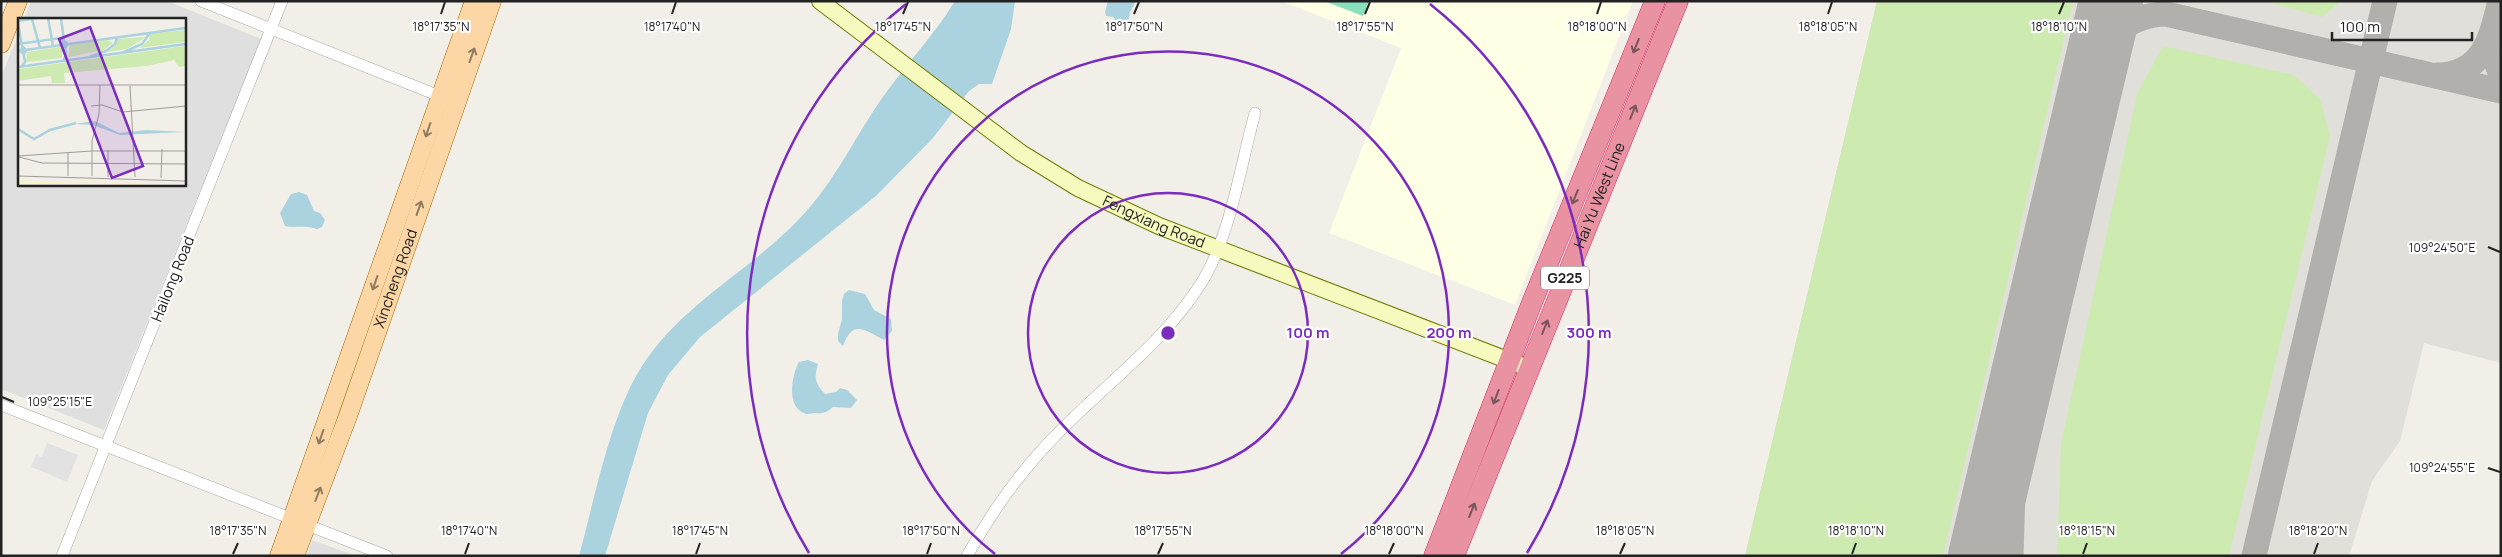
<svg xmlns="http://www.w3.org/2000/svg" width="2502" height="557" viewBox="0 0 2502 557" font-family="Manrope,sans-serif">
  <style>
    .residential { fill: #e0dfdf }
    .education { fill: #ffffe5 }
    .airport { fill: #e1dfda }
    .grass { fill: #cdebb0 }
    .pitch { fill: #88e0be }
    .parking { fill: #e2e2e2 }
    .water { fill: #aad3df }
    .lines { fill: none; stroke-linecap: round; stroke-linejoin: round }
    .taxiway { stroke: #b1b0ac; stroke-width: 25 }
    .runway { stroke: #b1b0ac; stroke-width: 64 }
    .street-casing { stroke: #a9a9a9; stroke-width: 12 }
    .secondary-casing { stroke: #707d05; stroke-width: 18 }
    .primary-casing { stroke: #a06b00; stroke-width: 19 }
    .highway-casing { stroke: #dc2a67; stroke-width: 21 }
    .street { stroke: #fff; stroke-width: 11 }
    .secondary { stroke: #f7fabf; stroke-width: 16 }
    .primary { stroke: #fcd6a4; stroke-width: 18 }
    .highway { stroke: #e892a2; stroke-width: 20 }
    .oneway { stroke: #7b545c }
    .oneway2 { stroke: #8f7c63 }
    .ticks { fill: none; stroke: #222; stroke-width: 2 }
    .ring { fill: none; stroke: #7b2cbf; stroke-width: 2.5 }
    .labels { text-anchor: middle; stroke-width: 4.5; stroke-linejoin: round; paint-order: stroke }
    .shield { fill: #fff; stroke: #646464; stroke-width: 1 }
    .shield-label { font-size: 14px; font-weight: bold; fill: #222 }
    .street-label { font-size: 15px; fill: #222; stroke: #fff }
    .inset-river { fill: none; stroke: #aad3df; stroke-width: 2.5 }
    .inset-road { fill: none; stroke: #9f9d99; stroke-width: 1 }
    .view { fill: #7b2cbf; fill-opacity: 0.15; stroke: #7b2cbf; stroke-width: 2.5 }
    .inset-edge { fill: none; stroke: #222; stroke-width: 2.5 }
    .ticks-label { font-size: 12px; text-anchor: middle; fill: #222; stroke: #fff; stroke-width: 4.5; stroke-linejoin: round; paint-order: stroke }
    .centre { fill: #7b2cbf; stroke: #fff; stroke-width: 2.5 }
    .ring-label { font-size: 15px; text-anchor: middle; font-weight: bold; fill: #7b2cbf; stroke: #fff; stroke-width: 4.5; stroke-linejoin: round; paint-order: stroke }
  </style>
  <rect width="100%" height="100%" fill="#f2efe9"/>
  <g class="residential">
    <path d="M 31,1 L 167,1 L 261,39 L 104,430 L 1,389 L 1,76 L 19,33 L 19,184 L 184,184 L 184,19 L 24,19 Z"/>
    <path d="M 312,540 L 356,556 L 307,556 Z"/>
  </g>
  <path class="education" d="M 1281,1 L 1633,1 L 1515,305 L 1329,233 L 1401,48 Z"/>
  <path class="airport" d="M 1877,1 L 2501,1 L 2501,363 L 2424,343 L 2400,441 L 2372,481 L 2349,556 L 1745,556 Z"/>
  <g class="grass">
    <path d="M 1877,1 L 2073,1 L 1943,556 L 1745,556 Z"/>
    <path d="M 2264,1 L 2342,1 L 2322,17 Z"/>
    <path d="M 2163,46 L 2294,75 L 2320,99 L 2330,136 L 2229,556 L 2057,556 L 2061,444 L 2137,94 Z"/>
  </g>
  <path class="pitch" d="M 1324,1 L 1369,1 L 1363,16 Z"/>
  <path class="parking" d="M 47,443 L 78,455 L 67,482 L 31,467 L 36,455 L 42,457 Z"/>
  <g class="water">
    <path d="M 955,1 L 1015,1 L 1011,29 L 992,84 L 979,84 L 969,91 L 933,138 L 877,195 L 700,337 L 668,375 L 648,413 L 605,556 L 579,556 C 595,498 610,416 642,366 C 684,300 759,267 809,208 C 837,176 856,136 880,101 C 904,66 933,37 955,1 Z"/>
    <path d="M 1108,1 L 1136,1 L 1130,12 L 1128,24 L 1119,25 L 1113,17 L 1106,16 L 1105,12 Z"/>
    <path d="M 299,192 L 307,195 L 314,211 L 320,213 L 325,220 L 322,227 L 317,229 C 306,225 297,228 285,226 L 280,213 L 291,194 Z"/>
    <path d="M 849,290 L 865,294 L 874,310 L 891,319 L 892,331 L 884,340 C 866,331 853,318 843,346 L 838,341 L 838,334 L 842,319 L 842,301 L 844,294 Z"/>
    <path d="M 808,360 L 818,364 C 814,378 815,383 825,394 L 836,392 L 840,388 L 847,390 L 857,400 L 851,408 L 833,407 C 826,413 823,414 815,413 C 811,413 807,415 804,413 C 786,406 792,374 799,362 Z"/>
  </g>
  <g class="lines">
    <g class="taxiway">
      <path d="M 2491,37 L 2492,53 L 2501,74"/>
      <path d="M 2094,72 C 2104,37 2129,15 2166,14 L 2501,91"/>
      <path d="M 2437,75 C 2483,75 2491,38 2500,1"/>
      <path d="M 2011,556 L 2014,456 L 2026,361"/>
      <path d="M 2254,556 L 2385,1"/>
    </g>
    <path class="runway" d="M 1980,556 L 2111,1"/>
    <defs>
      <g id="street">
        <path d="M 201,1 L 447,99"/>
        <path d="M 1,405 L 387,556"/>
        <path d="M 62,556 L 282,1"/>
        <path d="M 967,556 C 992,511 1022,469 1059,432 C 1106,384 1163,343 1200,285 C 1230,239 1240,167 1255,113"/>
      </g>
      <g id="secondary">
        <path id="s1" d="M 820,1 L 1021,153 L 1078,188 L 1159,226 L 1528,368"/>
      </g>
      <g id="primary">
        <path d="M 1,44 L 18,1"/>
        <path d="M 279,556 L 474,1"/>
        <path id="s2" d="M 295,556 L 348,416 L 492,1"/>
      </g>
      <g id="highway">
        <path d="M 1434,556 L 1531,305 L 1655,1"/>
        <path id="s3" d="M 1454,556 L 1678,1"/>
      </g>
    </defs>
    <use href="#street" class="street-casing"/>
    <use href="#secondary" class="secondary-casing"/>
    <use href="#primary" class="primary-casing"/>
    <use href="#highway" class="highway-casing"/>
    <use href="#street" class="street"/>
    <use href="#secondary" class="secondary"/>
    <use href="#primary" class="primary"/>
    <use href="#highway" class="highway"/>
  </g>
  <defs><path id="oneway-shaft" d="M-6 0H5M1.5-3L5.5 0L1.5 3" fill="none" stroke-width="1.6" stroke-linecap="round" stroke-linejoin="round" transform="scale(1.25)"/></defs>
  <g class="oneway">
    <use href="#oneway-shaft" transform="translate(1636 46) rotate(112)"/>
    <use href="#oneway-shaft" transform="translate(1633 112) rotate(-68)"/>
    <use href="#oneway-shaft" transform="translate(1575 197) rotate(112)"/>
    <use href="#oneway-shaft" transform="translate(1545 327) rotate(-68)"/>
    <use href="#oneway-shaft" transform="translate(1496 397) rotate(111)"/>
    <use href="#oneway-shaft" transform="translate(1472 510) rotate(-68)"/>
  </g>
  <g class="oneway2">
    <use href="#oneway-shaft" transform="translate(472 55) rotate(-70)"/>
    <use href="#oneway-shaft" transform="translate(428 130) rotate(109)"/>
    <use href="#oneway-shaft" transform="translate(419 208) rotate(-71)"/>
    <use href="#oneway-shaft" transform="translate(375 283) rotate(109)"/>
    <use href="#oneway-shaft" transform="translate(321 437) rotate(109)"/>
    <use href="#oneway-shaft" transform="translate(318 494) rotate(-69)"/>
  </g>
  <path class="ticks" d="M 441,14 L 445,2M 672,14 L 676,2M 903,14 L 908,2M 1134,14 L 1139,2M 1365,14 L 1370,2M 1597,14 L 1601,2M 1828,14 L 1832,2M 2059,14 L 2064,2M 2488,247 L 2500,252M 2,397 L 14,402M 2488,468 L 2500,472M 233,554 L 238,543M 465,554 L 469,543M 696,554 L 700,543M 927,554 L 931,543M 1158,554 L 1163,543M 1389,554 L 1394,543M 1620,554 L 1625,543M 1852,554 L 1856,543M 2083,554 L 2087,543M 2314,554 L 2318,543"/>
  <g class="ring">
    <circle cx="1168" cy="333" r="140"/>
    <path d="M995 554A281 281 0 1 1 1341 554"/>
    <path d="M809 553A421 421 0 0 1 906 4M1430 4A421 421 0 0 1 1527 553"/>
  </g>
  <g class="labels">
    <rect class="shield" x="1541" y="266.5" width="48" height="23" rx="4"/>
    <g class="shield-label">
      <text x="1565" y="283">G225</text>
    </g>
    <g class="street-label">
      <text dy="5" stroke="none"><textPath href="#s3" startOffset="389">Hai Yu West Line</textPath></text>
      <text dy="5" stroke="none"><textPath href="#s1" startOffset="402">Fengxiang Road</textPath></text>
      <text transform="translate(173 279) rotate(-68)" y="5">Hailong Road</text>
      <text dy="5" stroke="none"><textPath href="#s2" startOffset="295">Xincheng Road</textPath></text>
    </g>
  </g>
  <g transform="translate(18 18)">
    <rect width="168" height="168" fill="#f2efe9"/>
    <path d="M 167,12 L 167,24 L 121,30 L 131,22 L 132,16 ZM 128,19 L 109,31 L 89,34 L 97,28 L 99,21 ZM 89,22 L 95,25 L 86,32 L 50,39 L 52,27 ZM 167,28 L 167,48 L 161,49 L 156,42 L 129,48 L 46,55 L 47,65 L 34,65 L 33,58 L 0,63 L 0,51 ZM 42,29 L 45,30 L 44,40 L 8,44 L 9,34 Z" fill="#cdebb0"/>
    <path d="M 0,165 L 0,164 L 102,165 L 145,167 Z" fill="#fff1ba"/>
    <path d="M 77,103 L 101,115 L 129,112 L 167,114 L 102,117 L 75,107 L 56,106 Z" fill="#aad3df"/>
    <path class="inset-river" d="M 30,0 L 35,28M 43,0 L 48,38 L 45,43M 14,1 L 22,30M 0,3 L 20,0M 0,5 L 7,44 L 3,49M 46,23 L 50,26 L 47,30 L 43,27 ZM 0,26 L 43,20 L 46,23M 5,29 L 8,32 L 6,36 L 2,33 ZM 0,33 L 168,10M 104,35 L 124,26 L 132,15M 71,39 L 88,33 L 97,26 L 99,20M 0,49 L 168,26M 0,111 L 16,121 L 32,112 L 58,105"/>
    <path class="inset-road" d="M 0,67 L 168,67M 112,68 L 117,159M 73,88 L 84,87 L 105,94 L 168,88M 0,138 L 74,133 L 168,133M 1,139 L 24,145 L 168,146M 0,158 L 168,163M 50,158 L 50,134M 74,158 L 74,123 L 81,96 L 82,67M 90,159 L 90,132M 143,160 L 144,131"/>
    <path class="view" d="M 72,9 L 125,148 L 94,160 L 41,21 Z"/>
    <rect width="168" height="168" class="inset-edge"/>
  </g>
  <g class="ticks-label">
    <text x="441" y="31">18°17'35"N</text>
    <text x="672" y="31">18°17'40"N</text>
    <text x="903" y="31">18°17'45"N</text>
    <text x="1365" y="31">18°17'55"N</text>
    <text x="2059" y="31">18°18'10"N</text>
    <text x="1134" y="31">18°17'50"N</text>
    <text x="1597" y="31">18°18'00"N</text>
    <text x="1828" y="31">18°18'05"N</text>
    <text x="2442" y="252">109°24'50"E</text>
    <text x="60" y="406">109°25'15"E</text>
    <text x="2442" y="472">109°24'55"E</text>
    <text x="238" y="535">18°17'35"N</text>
    <text x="469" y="535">18°17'40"N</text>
    <text x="700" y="535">18°17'45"N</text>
    <text x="931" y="535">18°17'50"N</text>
    <text x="1163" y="535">18°17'55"N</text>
    <text x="1394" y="535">18°18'00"N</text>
    <text x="1625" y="535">18°18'05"N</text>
    <text x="1856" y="535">18°18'10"N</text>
    <text x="2087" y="535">18°18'15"N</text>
    <text x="2318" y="535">18°18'20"N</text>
  </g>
  <circle cx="1168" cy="333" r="8" class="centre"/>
  <g class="ring-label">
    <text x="1308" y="338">100 m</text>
    <text x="1449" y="338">200 m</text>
    <text x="1589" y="338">300 m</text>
  </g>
  <rect width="2502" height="557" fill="none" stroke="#222222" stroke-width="5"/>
  <path d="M2332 32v8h140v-8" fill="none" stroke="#222222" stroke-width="2.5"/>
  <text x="2340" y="32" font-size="15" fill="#222222" stroke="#ffffff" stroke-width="4" paint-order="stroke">100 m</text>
</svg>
